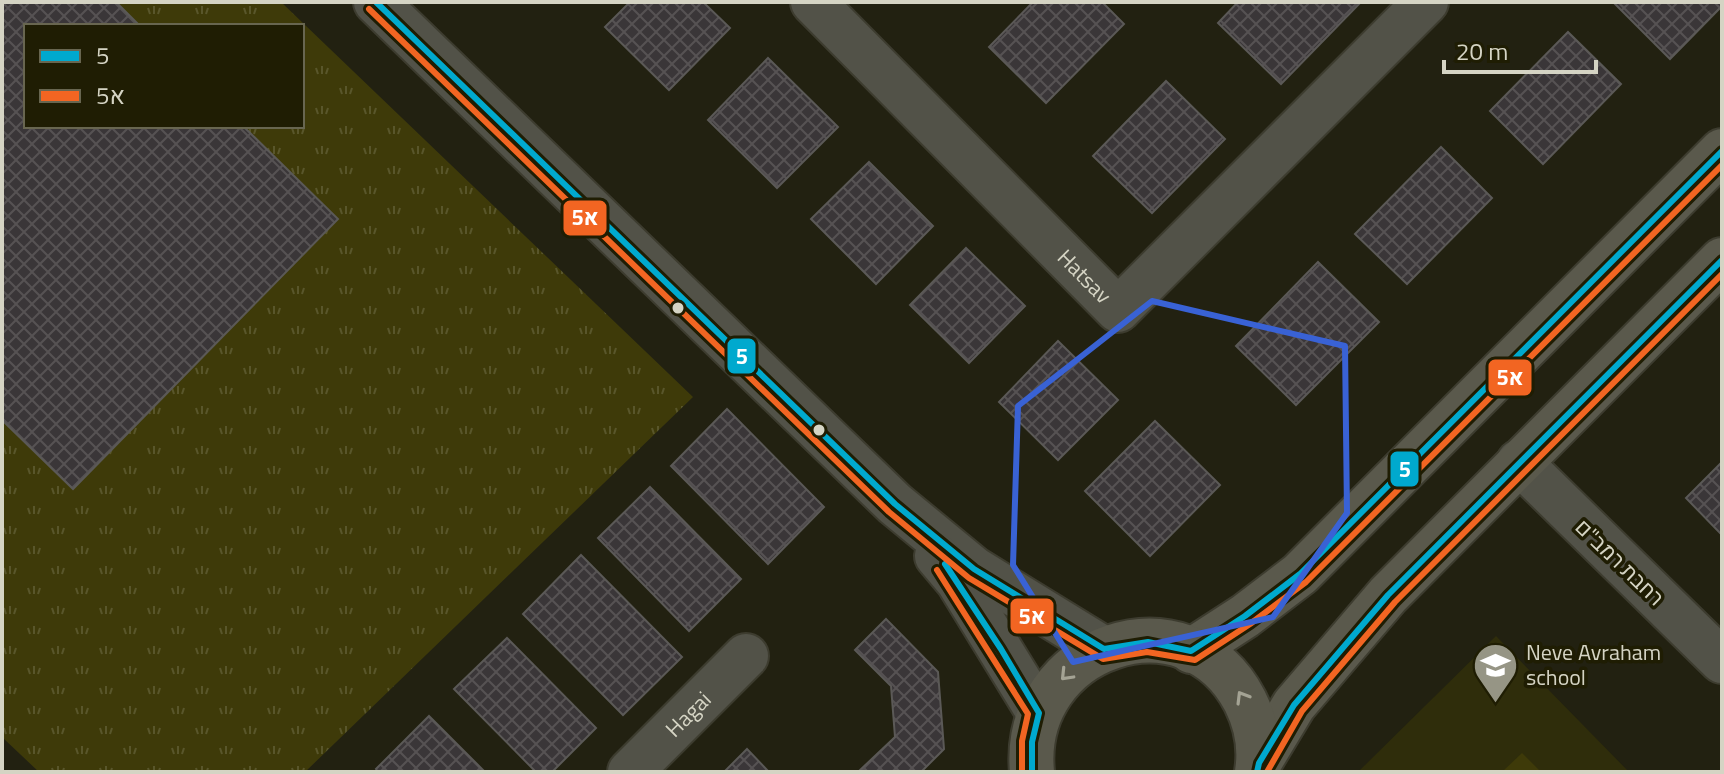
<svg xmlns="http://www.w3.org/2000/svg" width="1724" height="774" viewBox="0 0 1724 774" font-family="'Titillium Web',Heebo,sans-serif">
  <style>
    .built { fill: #2f2d0b }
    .grass { fill: url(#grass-tufts); fill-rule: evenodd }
    .pitch { fill: #3e3a09 }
    .building { fill: url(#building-cross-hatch); stroke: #5b5957; stroke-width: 2 }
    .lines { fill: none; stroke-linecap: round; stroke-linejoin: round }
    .minor-casing { stroke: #3d3c2f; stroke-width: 48 }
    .major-casing { stroke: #3d3c2f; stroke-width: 48 }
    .minor { stroke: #525248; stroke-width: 44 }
    .major { stroke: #5a594c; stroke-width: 44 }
    .bus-1-casing { stroke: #1f1d03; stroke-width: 12 }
    .bus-2-casing { stroke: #1f1d03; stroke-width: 12 }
    .bus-1 { stroke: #00a9ce; stroke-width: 6 }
    .bus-2 { stroke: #f26522; stroke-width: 6 }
    .oneway { stroke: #a4a394 }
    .marked { fill: none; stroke: #3962d5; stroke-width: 6; stroke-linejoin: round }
    .bus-dot { fill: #d5d4c4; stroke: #1f1d03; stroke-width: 3 }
    .labels { text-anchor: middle; stroke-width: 7; stroke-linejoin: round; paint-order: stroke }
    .street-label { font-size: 22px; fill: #d5d4c4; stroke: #1f1d03 }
    .poi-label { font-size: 22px; fill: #d5d4c4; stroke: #1f1d03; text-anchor: start }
    .line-badge { stroke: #1f1d03; stroke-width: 3 }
    .badge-label { font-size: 22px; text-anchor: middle; font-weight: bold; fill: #fff }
  </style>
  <defs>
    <pattern id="grass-tufts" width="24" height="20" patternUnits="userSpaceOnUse" patternTransform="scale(2)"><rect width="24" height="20" fill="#3e3a09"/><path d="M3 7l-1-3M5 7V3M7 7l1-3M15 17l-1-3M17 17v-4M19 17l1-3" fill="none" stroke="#59562b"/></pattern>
    <pattern id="building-cross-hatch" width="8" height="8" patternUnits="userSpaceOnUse" patternTransform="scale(2)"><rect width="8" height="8" fill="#3a3638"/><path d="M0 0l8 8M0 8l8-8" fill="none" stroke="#565253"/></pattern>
  </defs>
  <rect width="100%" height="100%" fill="#222111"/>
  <path class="built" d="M 1496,636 L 1629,772 L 1358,772 Z"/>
  <path class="grass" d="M 2,2 L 281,2 L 693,397 L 305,772 L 39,772 L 2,737 ZM 26,26 L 302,26 L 302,126 L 26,126 Z"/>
  <path class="pitch" d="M 1522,753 L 1541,772 L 1502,772 Z"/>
  <g class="building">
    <path d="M 2,2 L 116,2 L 140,26 L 26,26 L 26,126 L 243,126 L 338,219 L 73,489 L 2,420 Z"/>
    <path d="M 630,2 L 703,2 L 730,28 L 669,90 L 605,27 Z"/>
    <path d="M 1033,2 L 1102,2 L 1124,24 L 1046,103 L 989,47 Z"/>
    <path d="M 1238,2 L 1361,2 L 1281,84 L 1218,23 Z"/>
    <path d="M 1613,2 L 1722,2 L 1722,6 L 1670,59 Z"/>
    <path d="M 1568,32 L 1621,84 L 1543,164 L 1490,111 Z"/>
    <path d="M 768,58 L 838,127 L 777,188 L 708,120 Z"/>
    <path d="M 1166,81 L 1225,139 L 1152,213 L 1093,156 Z"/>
    <path d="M 1441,147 L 1492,198 L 1407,284 L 1355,234 Z"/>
    <path d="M 869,162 L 933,226 L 876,284 L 811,219 Z"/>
    <path d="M 966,248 L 1025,306 L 969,363 L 910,305 Z"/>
    <path d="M 1318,262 L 1379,322 L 1296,405 L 1236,346 Z"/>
    <path d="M 1058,341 L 1118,400 L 1058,460 L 999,402 Z"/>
    <path d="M 727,409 L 824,507 L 768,564 L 671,466 Z"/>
    <path d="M 1155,421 L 1220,485 L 1150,556 L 1085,491 Z"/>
    <path d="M 1722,462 L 1722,535 L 1686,498 Z"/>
    <path d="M 650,487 L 741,579 L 689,631 L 598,538 Z"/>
    <path d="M 581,555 L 682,657 L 623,715 L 523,614 Z"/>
    <path d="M 886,619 L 938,672 L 944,749 L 921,772 L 858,772 L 895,737 L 891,686 L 855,650 Z"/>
    <path d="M 507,638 L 596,728 L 552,772 L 536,772 L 454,689 Z"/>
    <path d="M 429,716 L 485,772 L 378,772 L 376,769 Z"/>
    <path d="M 747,749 L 769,772 L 724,772 Z"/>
  </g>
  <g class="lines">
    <defs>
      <g id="minor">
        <path d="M 376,2 L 895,504 L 974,569 L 1104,649"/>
        <path id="s1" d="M 813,2 L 1118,310 L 1426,2"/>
        <path d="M 1519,462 L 1722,661"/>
        <path d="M 937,556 L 958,581 L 1039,713"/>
        <path id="s2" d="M 630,772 L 746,656"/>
      </g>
      <g id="major">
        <path d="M 1191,651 L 1245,616 L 1300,574 L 1722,151"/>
        <path d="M 1259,763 L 1294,705 L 1388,595 L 1722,260"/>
        <path d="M 1032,772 C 1020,645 1187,589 1245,701 C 1256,723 1261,747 1257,772"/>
      </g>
    </defs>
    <use href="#minor" class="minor-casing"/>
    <use href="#major" class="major-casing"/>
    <use href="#minor" class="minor"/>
    <use href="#major" class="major"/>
    <defs>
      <g id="bus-1">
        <path d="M 376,2 L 895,504 L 974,569 L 1104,649 L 1148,642 L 1191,651 L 1245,616 L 1300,574 L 1722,151"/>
        <path d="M 945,564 L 1001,649 L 1039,713 L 1032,742 L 1032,772"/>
        <path d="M 1257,772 L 1259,763 L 1294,705 L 1388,595 L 1722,260"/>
      </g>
      <g id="bus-2">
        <path d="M 369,9 L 889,512 L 969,578 L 1103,659 L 1147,652 L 1195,660 L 1250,624 L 1306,582 L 1722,165"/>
        <path d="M 937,570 L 1028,714 L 1022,741 L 1022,772"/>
        <path d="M 1267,772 L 1302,711 L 1395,602 L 1722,274"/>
      </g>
    </defs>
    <use href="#bus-1" class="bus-1-casing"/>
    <use href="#bus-2" class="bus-2-casing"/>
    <use href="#bus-1" class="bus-1"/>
    <use href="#bus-2" class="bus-2"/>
  </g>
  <defs><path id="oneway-chevron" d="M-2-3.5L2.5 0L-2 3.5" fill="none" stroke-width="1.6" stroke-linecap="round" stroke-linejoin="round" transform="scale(2)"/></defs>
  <g class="oneway">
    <use href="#oneway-chevron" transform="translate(1066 675) rotate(134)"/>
    <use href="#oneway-chevron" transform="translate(1242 697) rotate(-121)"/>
  </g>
  <path class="marked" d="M 1152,301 L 1345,346 L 1347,513 L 1273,617 L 1073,662 L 1013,565 L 1018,406 Z"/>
  <defs>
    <symbol id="school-pin" viewBox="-11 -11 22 30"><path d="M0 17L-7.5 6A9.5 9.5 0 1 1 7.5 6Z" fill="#969585" stroke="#1f1d03"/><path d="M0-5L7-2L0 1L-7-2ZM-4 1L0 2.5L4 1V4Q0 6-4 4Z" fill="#fff"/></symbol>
  </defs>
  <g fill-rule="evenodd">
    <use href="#school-pin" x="1470" y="640" width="51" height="69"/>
  </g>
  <g class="bus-dot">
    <circle cx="678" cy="308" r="7"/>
    <circle cx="819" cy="430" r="7"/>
  </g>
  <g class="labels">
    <g class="street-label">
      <text dy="8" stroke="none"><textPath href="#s1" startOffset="386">Hatsav</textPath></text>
      <text transform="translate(1620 562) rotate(44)" y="8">רחבת רמב"ם</text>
      <text dy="8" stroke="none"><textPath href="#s2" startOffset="82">Hagai</textPath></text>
    </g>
    <g class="poi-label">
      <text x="1526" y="660">Neve Avraham<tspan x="1526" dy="25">school</tspan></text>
    </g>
  </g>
  <g class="line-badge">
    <rect x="562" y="199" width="46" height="38" rx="8" fill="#f26522"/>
    <rect x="726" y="337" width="31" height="38" rx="8" fill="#00a9ce"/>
    <rect x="1487" y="358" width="46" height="39" rx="8" fill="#f26522"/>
    <rect x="1389" y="450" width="31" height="38" rx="8" fill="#00a9ce"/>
    <rect x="1009" y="597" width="46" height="38" rx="8" fill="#f26522"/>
  </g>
  <g class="badge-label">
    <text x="585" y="225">5א</text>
    <text x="742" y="364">5</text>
    <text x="1510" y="385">5א</text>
    <text x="1405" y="477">5</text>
    <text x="1032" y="624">5א</text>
  </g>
  <rect width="1724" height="774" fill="none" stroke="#d5d4c4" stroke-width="8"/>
  <rect x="24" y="24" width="280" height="104" fill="#1f1d03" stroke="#686650" stroke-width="2"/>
  <rect x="40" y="50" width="40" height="12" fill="#00a9ce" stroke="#686650" stroke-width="2"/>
  <text x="96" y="64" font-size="24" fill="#d5d4c4">5</text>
  <rect x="40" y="90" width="40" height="12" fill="#f26522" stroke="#686650" stroke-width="2"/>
  <text x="96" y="104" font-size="24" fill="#d5d4c4">5א</text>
  <path d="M1444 60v12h152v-12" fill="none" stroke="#d5d4c4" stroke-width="4"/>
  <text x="1456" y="60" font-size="24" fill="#d5d4c4" stroke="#1f1d03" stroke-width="6" paint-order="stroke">20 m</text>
</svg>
